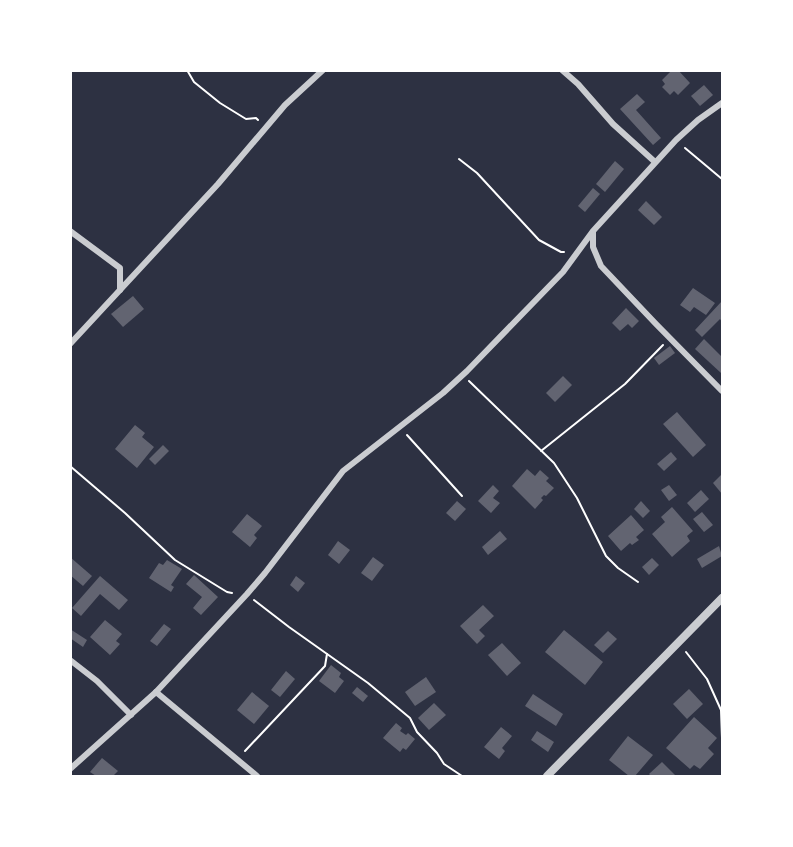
<svg xmlns="http://www.w3.org/2000/svg" width="793" height="847" viewBox="0 0 793 847" font-family="'Varela Round',sans-serif">
  <style>
    .building { fill: #626471 }
    .lines { fill: none; stroke-linecap: round; stroke-linejoin: round }
    .path { stroke: #fff; stroke-width: 2 }
    .minor { stroke: #caccd0; stroke-width: 6 }
    .tertiary { stroke: #caccd0; stroke-width: 8 }
  </style>
  <rect width="100%" height="100%" fill="#2d3142"/>
  <g class="building">
    <path d="M 672,70 L 678,70 L 690,83 L 678,95 L 674,91 L 670,95 L 662,87 L 665,84 L 662,80 Z"/>
    <path d="M 704,85 L 713,95 L 700,106 L 691,96 Z"/>
    <path d="M 637,94 L 645,102 L 636,110 L 661,138 L 653,145 L 620,109 Z"/>
    <path d="M 615,161 L 624,169 L 605,192 L 596,184 Z"/>
    <path d="M 593,188 L 600,194 L 585,212 L 578,206 Z"/>
    <path d="M 646,201 L 662,217 L 654,225 L 638,210 Z"/>
    <path d="M 693,288 L 715,303 L 706,315 L 694,307 L 690,312 L 680,305 Z"/>
    <path d="M 133,296 L 144,309 L 123,327 L 111,314 Z"/>
    <path d="M 722,301 L 722,322 L 720,319 L 702,337 L 695,330 Z"/>
    <path d="M 626,308 L 639,321 L 632,328 L 628,324 L 620,331 L 612,323 Z"/>
    <path d="M 704,339 L 722,357 L 722,371 L 721,373 L 695,349 Z"/>
    <path d="M 670,346 L 675,353 L 659,365 L 654,358 Z"/>
    <path d="M 563,376 L 572,385 L 555,402 L 546,393 Z"/>
    <path d="M 677,412 L 706,445 L 693,457 L 663,424 Z"/>
    <path d="M 135,425 L 145,433 L 142,437 L 154,447 L 137,468 L 115,449 Z"/>
    <path d="M 163,445 L 169,451 L 155,465 L 149,459 Z"/>
    <path d="M 671,452 L 677,459 L 664,471 L 657,464 Z"/>
    <path d="M 527,469 L 535,476 L 540,470 L 549,478 L 546,481 L 554,488 L 546,496 L 544,495 L 541,498 L 543,500 L 535,509 L 512,486 Z"/>
    <path d="M 722,474 L 722,494 L 713,483 Z"/>
    <path d="M 493,485 L 499,491 L 493,498 L 500,503 L 491,513 L 478,501 Z"/>
    <path d="M 669,485 L 677,495 L 669,501 L 661,490 Z"/>
    <path d="M 701,490 L 709,499 L 695,512 L 687,503 Z"/>
    <path d="M 457,501 L 466,509 L 455,521 L 446,513 Z"/>
    <path d="M 641,501 L 650,511 L 643,518 L 634,509 Z"/>
    <path d="M 672,507 L 693,531 L 687,536 L 690,541 L 672,557 L 652,534 L 665,522 L 661,517 Z"/>
    <path d="M 702,512 L 713,525 L 704,532 L 693,519 Z"/>
    <path d="M 247,514 L 262,526 L 254,535 L 257,538 L 250,547 L 232,532 Z"/>
    <path d="M 631,515 L 644,530 L 636,537 L 639,540 L 632,545 L 630,543 L 621,551 L 608,536 Z"/>
    <path d="M 500,531 L 507,539 L 488,555 L 482,547 Z"/>
    <path d="M 338,541 L 350,550 L 339,564 L 328,555 Z"/>
    <path d="M 719,546 L 722,556 L 702,568 L 697,559 Z"/>
    <path d="M 70,557 L 92,576 L 83,586 L 70,575 Z"/>
    <path d="M 373,557 L 384,565 L 372,581 L 361,573 Z"/>
    <path d="M 652,558 L 659,565 L 649,575 L 642,567 Z"/>
    <path d="M 167,560 L 182,569 L 171,585 L 174,587 L 171,592 L 149,578 L 159,563 L 163,565 Z"/>
    <path d="M 194,575 L 218,597 L 201,615 L 193,608 L 202,597 L 186,584 Z"/>
    <path d="M 100,576 L 128,600 L 119,610 L 100,594 L 81,616 L 72,608 Z"/>
    <path d="M 296,576 L 305,583 L 298,592 L 290,585 Z"/>
    <path d="M 483,605 L 494,616 L 479,630 L 485,636 L 477,644 L 460,626 Z"/>
    <path d="M 105,620 L 122,634 L 116,641 L 120,644 L 110,655 L 90,637 Z"/>
    <path d="M 164,624 L 171,629 L 157,646 L 150,641 Z"/>
    <path d="M 70,629 L 87,640 L 83,647 L 70,638 Z"/>
    <path d="M 564,630 L 603,662 L 585,685 L 545,652 Z"/>
    <path d="M 608,631 L 617,639 L 603,653 L 594,645 Z"/>
    <path d="M 502,643 L 521,663 L 507,676 L 488,655 Z"/>
    <path d="M 331,665 L 341,673 L 339,677 L 344,681 L 335,693 L 319,681 Z"/>
    <path d="M 286,671 L 295,679 L 280,697 L 271,690 Z"/>
    <path d="M 426,677 L 436,692 L 415,706 L 405,692 Z"/>
    <path d="M 357,687 L 368,696 L 363,702 L 352,693 Z"/>
    <path d="M 689,689 L 703,704 L 687,719 L 673,704 Z"/>
    <path d="M 252,692 L 269,706 L 254,724 L 237,710 Z"/>
    <path d="M 533,694 L 563,714 L 556,726 L 525,706 Z"/>
    <path d="M 434,703 L 446,715 L 429,730 L 418,718 Z"/>
    <path d="M 694,717 L 717,738 L 708,748 L 714,754 L 700,769 L 694,765 L 690,769 L 666,748 Z"/>
    <path d="M 396,723 L 402,728 L 400,731 L 406,735 L 408,733 L 415,739 L 406,750 L 403,748 L 400,752 L 383,738 Z"/>
    <path d="M 501,727 L 512,736 L 502,748 L 505,751 L 499,759 L 484,747 Z"/>
    <path d="M 537,731 L 554,742 L 548,752 L 531,740 Z"/>
    <path d="M 628,736 L 653,755 L 635,776 L 629,776 L 609,760 Z"/>
    <path d="M 102,758 L 118,771 L 113,776 L 96,776 L 90,772 Z"/>
    <path d="M 662,762 L 676,776 L 651,776 L 649,774 Z"/>
  </g>
  <g class="lines">
    <g class="path">
      <path d="M 187,70 L 194,82 L 220,103 L 246,119 L 256,118 L 258,120"/>
      <path d="M 685,148 L 722,179"/>
      <path d="M 459,159 L 477,173 L 539,240 L 561,252 L 564,252"/>
      <path d="M 469,381 L 554,463 L 577,498 L 606,556 L 618,568 L 638,582"/>
      <path d="M 407,435 L 462,496"/>
      <path d="M 541,451 L 625,384 L 663,345"/>
      <path d="M 70,466 L 125,513 L 175,560 L 227,592 L 232,593"/>
      <path d="M 254,600 L 289,627 L 368,683 L 410,718 L 417,732 L 437,753 L 444,764 L 462,776"/>
      <path d="M 686,652 L 707,679 L 721,710 L 722,738"/>
      <path d="M 245,751 L 325,666 L 327,654"/>
    </g>
    <g class="minor">
      <path d="M 562,70 L 578,84 L 613,124 L 655,162"/>
      <path d="M 70,231 L 120,268 L 120,290"/>
      <path d="M 593,232 L 593,247 L 601,266 L 656,324 L 722,391"/>
      <path d="M 70,344 L 218,184 L 285,105 L 323,70"/>
      <path d="M 70,660 L 97,681 L 131,715"/>
      <path d="M 156,692 L 257,776"/>
      <path d="M 70,769 L 156,692 L 247,594 L 265,573 L 343,471 L 443,393 L 467,371 L 563,272 L 593,231 L 676,140 L 698,120 L 722,103"/>
    </g>
    <path class="tertiary" d="M 547,776 L 722,598"/>
  </g>
  <rect width="793" height="847" fill="none" stroke="#ffffff" stroke-width="144"/>
</svg>
